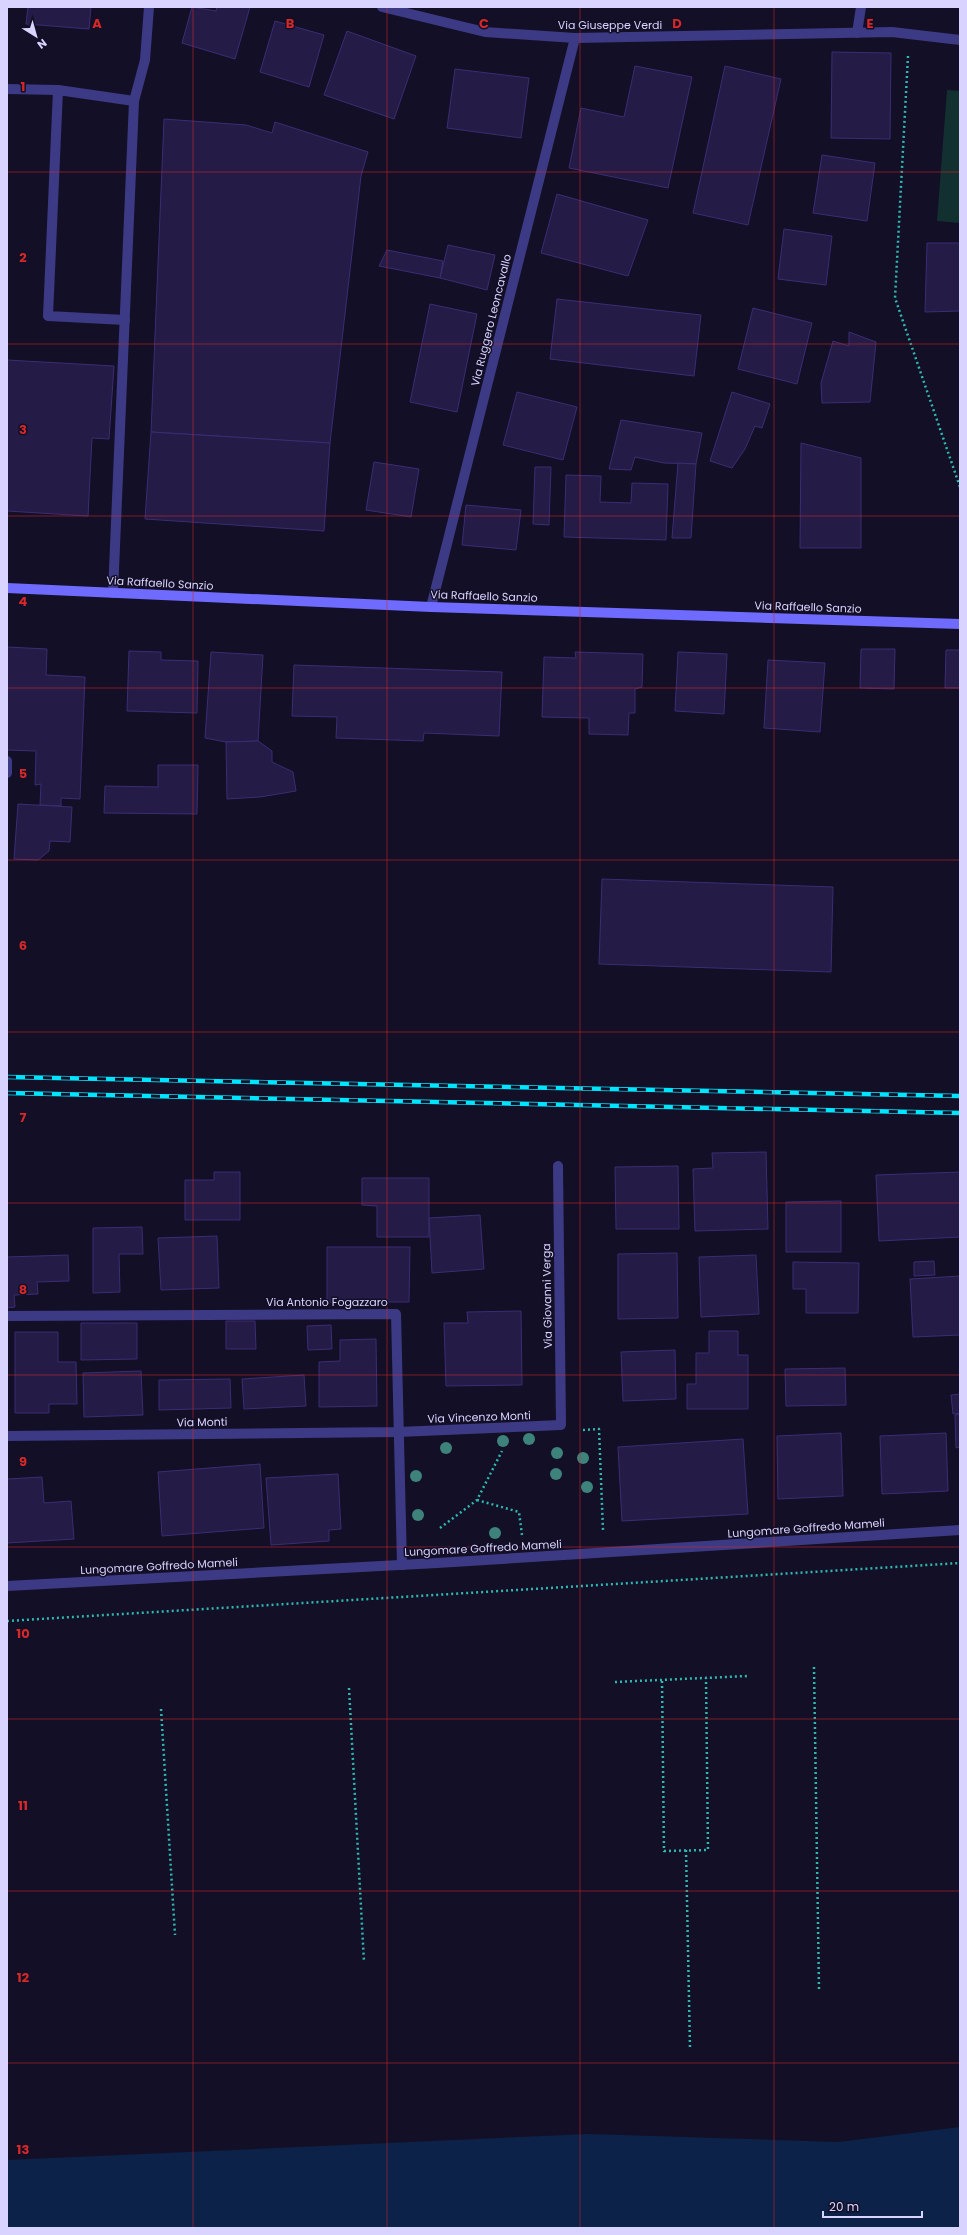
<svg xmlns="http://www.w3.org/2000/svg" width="967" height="2235" viewBox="0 0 967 2235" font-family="Poppins,sans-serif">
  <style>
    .green { fill: #12302f }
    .water { fill: #0c2248 }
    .building { fill: #241b47; stroke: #3b2d73 }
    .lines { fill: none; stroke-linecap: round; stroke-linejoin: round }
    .path { stroke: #2fb8b0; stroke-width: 2.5; stroke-dasharray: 2 3; stroke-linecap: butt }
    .lane { stroke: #3d3a85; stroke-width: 10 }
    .street { stroke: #3d3a85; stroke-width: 10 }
    .secondary { stroke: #6f6bff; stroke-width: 10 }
    .rail-casing { stroke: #00e5ff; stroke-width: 4.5 }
    .rail { stroke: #130f26; stroke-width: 3; stroke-dasharray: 9; stroke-linecap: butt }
    .tree { fill: #3d827b }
    .grid { fill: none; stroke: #d62828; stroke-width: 1; stroke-opacity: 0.55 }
    .labels { text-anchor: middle; stroke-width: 3; stroke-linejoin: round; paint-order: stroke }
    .street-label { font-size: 11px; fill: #d9d4ff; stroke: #130f26 }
    .grid-label { font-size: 13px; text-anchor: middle; font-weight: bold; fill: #d62828; stroke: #130f26; stroke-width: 3; stroke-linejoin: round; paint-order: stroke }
  </style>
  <rect width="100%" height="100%" fill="#130f26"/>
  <path class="green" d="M 947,90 L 960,91 L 960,223 L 937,221 Z"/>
  <path class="water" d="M 960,2127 L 960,2228 L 7,2228 L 7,2160 L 589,2134 L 838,2142 Z"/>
  <g class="building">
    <path d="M 28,7 L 91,7 L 89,29 L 26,24 Z"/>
    <path d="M 192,7 L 216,11 L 217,7 L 250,7 L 235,59 L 182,43 Z"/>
    <path d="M 275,21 L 324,35 L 309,87 L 260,72 Z"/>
    <path d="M 347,31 L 416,56 L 394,119 L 324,95 Z"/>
    <path d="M 832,52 L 891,53 L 890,139 L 831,138 Z"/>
    <path d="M 635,66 L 692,77 L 668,188 L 569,168 L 581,108 L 624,117 Z"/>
    <path d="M 725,66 L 781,79 L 748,225 L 693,213 Z"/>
    <path d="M 455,69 L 529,78 L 521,138 L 447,128 Z"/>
    <path d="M 164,119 L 246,125 L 272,133 L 275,122 L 368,152 L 361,176 L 330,443 L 151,432 Z"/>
    <path d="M 822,155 L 875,163 L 867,221 L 813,213 Z"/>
    <path d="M 557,194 L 648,220 L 628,276 L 541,253 Z"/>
    <path d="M 784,229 L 832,236 L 826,285 L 778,279 Z"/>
    <path d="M 927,243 L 960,243 L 960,311 L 925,312 Z"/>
    <path d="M 448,245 L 495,255 L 487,290 L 440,278 Z"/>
    <path d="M 387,250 L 443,261 L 440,278 L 379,266 Z"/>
    <path d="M 557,299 L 701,315 L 694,376 L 550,359 Z"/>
    <path d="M 430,304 L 477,314 L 457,412 L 410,402 Z"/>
    <path d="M 753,308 L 812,323 L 797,384 L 738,369 Z"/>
    <path d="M 849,332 L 876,342 L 870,402 L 822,403 L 821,383 L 833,341 L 849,346 Z"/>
    <path d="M 7,360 L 114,366 L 109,439 L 92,438 L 88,516 L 7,511 Z"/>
    <path d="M 517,392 L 577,407 L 563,460 L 503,445 Z"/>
    <path d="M 732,392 L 770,404 L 762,428 L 755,426 L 745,449 L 732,468 L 710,461 Z"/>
    <path d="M 621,420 L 702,433 L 696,464 L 664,463 L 635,457 L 631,470 L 609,469 Z"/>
    <path d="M 151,432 L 330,443 L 324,531 L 145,519 Z"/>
    <path d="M 801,443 L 861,458 L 861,548 L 800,548 Z"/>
    <path d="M 374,462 L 419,469 L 411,517 L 366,510 Z"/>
    <path d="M 678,463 L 696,464 L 691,538 L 672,538 Z"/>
    <path d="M 535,467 L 551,467 L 549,525 L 533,524 Z"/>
    <path d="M 566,475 L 601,476 L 600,502 L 631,503 L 632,483 L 668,484 L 666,540 L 564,537 Z"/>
    <path d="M 466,505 L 521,510 L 516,550 L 462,545 Z"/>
    <path d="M 7,647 L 47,649 L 46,675 L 85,677 L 80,799 L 61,798 L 61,806 L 40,805 L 41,784 L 35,785 L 36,751 L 7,750 Z"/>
    <path d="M 861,649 L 895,649 L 894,689 L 860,688 Z"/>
    <path d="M 946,650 L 960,650 L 960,688 L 945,688 Z"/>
    <path d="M 129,651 L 161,652 L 161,660 L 198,661 L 197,713 L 127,711 Z"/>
    <path d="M 211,652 L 263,655 L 258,741 L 226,742 L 205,738 Z"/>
    <path d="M 575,652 L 643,654 L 642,687 L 635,689 L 635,713 L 629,713 L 628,735 L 589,734 L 589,718 L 542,717 L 544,657 L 576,658 Z"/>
    <path d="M 678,652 L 727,654 L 724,714 L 675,711 Z"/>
    <path d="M 768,660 L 825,663 L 820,732 L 764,728 Z"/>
    <path d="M 294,665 L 502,672 L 499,736 L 424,733 L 423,741 L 336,738 L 337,717 L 292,716 Z"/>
    <path d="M 258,741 L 272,751 L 272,762 L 293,772 L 296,791 L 260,797 L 227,799 L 226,742 Z"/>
    <path d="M 158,765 L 198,765 L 197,814 L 104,813 L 105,786 L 158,787 Z"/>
    <path d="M 18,804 L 72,807 L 70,842 L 50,841 L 49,851 L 38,860 L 14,859 Z"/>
    <path d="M 602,879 L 833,887 L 831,972 L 599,964 Z"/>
    <path d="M 766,1152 L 768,1229 L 695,1231 L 693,1169 L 713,1168 L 712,1153 Z"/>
    <path d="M 678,1166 L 679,1229 L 616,1229 L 615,1167 Z"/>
    <path d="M 214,1172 L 240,1172 L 240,1220 L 185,1220 L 185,1180 L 214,1180 Z"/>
    <path d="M 960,1172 L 960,1237 L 879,1241 L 876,1175 Z"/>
    <path d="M 362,1178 L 429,1178 L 429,1237 L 377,1237 L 377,1206 L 362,1205 Z"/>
    <path d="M 841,1201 L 841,1252 L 786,1252 L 786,1202 Z"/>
    <path d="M 480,1215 L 484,1269 L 432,1273 L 429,1218 Z"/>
    <path d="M 142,1227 L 143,1254 L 119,1254 L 120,1292 L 93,1293 L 93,1228 Z"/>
    <path d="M 217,1236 L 219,1288 L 161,1290 L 158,1238 Z"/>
    <path d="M 327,1247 L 410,1247 L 409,1302 L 327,1302 Z"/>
    <path d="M 677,1253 L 678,1318 L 618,1319 L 618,1254 Z"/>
    <path d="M 68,1255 L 69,1281 L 37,1282 L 38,1294 L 14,1295 L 15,1307 L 7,1308 L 7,1257 Z"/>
    <path d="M 756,1255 L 759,1314 L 701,1317 L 699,1257 Z"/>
    <path d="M 934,1261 L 935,1275 L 914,1276 L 914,1262 Z"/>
    <path d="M 793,1262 L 859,1263 L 858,1313 L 806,1313 L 806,1289 L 793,1289 Z"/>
    <path d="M 960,1276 L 960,1335 L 913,1337 L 910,1279 Z"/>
    <path d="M 521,1311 L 522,1385 L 446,1386 L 444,1323 L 468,1323 L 467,1312 Z"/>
    <path d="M 226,1321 L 255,1321 L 256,1349 L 226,1349 Z"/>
    <path d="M 81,1323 L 137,1323 L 137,1359 L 81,1360 Z"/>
    <path d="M 331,1325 L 332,1349 L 308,1350 L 307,1326 Z"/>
    <path d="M 709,1331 L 738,1331 L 738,1355 L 748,1355 L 748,1409 L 687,1409 L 687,1384 L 696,1384 L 696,1353 L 709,1353 Z"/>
    <path d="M 15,1332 L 58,1332 L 58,1362 L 76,1362 L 77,1404 L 49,1404 L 49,1413 L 15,1413 Z"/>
    <path d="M 376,1339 L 377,1406 L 319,1407 L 319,1362 L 340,1361 L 340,1340 Z"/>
    <path d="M 675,1350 L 676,1399 L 623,1401 L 621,1352 Z"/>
    <path d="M 845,1368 L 846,1405 L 786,1406 L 785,1369 Z"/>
    <path d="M 141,1371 L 143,1415 L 84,1417 L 83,1373 Z"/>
    <path d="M 304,1375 L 306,1406 L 244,1409 L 242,1379 Z"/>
    <path d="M 230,1379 L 231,1408 L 159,1410 L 159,1380 Z"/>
    <path d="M 960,1394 L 960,1413 L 953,1414 L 951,1395 Z"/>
    <path d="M 960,1414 L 960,1447 L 956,1448 L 955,1415 Z"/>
    <path d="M 841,1433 L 843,1496 L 778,1499 L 777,1436 Z"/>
    <path d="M 946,1433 L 948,1491 L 882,1494 L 880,1436 Z"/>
    <path d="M 743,1439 L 748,1514 L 622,1521 L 618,1447 Z"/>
    <path d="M 260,1464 L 264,1528 L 162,1536 L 158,1472 Z"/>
    <path d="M 338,1474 L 341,1529 L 329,1530 L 329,1541 L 271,1545 L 266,1478 Z"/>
    <path d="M 42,1477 L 44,1503 L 71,1501 L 74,1539 L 7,1543 L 7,1479 Z"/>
  </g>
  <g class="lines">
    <g class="path">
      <path d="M 908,56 L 895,298 L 960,487"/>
      <path d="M 583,1430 L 599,1429 L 603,1530"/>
      <path d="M 477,1500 L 519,1512 L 522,1535"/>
      <path d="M 440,1528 L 477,1500 L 502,1451"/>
      <path d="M 7,1621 L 960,1563"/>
      <path d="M 814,1667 L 819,1989"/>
      <path d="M 662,1681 L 664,1851 L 708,1850 L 706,1678"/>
      <path d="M 615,1682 L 748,1676"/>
      <path d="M 349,1688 L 364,1962"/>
      <path d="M 161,1709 L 175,1935"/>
      <path d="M 686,1850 L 690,2048"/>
    </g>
    <g class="lane">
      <path d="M 7,89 L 58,90"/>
      <path d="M 125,320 L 48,316 L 58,90 L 134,101"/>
      <path d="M 113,593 L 134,101 L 145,60 L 149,7"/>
    </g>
    <g class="street">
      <path d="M 382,7 L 485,32 L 575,38 L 892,32 L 960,40"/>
      <path d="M 857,33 L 861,7"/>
      <path d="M 431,607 L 575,38"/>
      <path d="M 7,761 L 7,773"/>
      <path d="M 7,1316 L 396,1314 L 402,1565"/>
      <path d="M 7,1436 L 398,1432 L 561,1425 L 558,1166"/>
      <path d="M 7,1586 L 437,1563 L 960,1530"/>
    </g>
    <path class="secondary" d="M 7,588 L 431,607 L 960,624"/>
    <defs>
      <g id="rail">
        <path d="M 7,1077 L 960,1096"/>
        <path d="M 7,1093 L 960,1113"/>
      </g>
    </defs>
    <use href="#rail" class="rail-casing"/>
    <use href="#rail" class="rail"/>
  </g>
  <g class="tree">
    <circle cx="529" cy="1439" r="6"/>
    <circle cx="503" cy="1441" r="6"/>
    <circle cx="446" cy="1448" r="6"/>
    <circle cx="557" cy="1453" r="6"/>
    <circle cx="583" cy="1458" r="6"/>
    <circle cx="556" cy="1474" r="6"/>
    <circle cx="416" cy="1476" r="6"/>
    <circle cx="587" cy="1487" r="6"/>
    <circle cx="418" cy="1515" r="6"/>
    <circle cx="495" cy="1533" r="6"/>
  </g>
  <path class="grid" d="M 193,7 L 193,2228M 387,7 L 387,2228M 580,7 L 580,2228M 774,7 L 774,2228M 7,172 L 960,172M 7,344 L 960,344M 7,516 L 960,516M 7,688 L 960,688M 7,860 L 960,860M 7,1032 L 960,1032M 7,1203 L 960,1203M 7,1375 L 960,1375M 7,1547 L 960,1547M 7,1719 L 960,1719M 7,1891 L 960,1891M 7,2063 L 960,2063"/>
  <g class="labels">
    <g class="street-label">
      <text x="610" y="29">Via Giuseppe Verdi</text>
      <text transform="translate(491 320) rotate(-76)" y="4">Via Ruggero Leoncavallo</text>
      <text transform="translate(160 583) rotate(3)" y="4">Via Raffaello Sanzio</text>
      <text transform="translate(484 596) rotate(2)" y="4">Via Raffaello Sanzio</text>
      <text transform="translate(808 607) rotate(2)" y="4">Via Raffaello Sanzio</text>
      <text transform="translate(547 1296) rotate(-91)" y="4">Via Giovanni Verga</text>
      <text x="327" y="1306">Via Antonio Fogazzaro</text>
      <text transform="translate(479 1417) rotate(-2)" y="4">Via Vincenzo Monti</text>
      <text transform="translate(202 1422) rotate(-1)" y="4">Via Monti</text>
      <text transform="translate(806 1528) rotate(-4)" y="4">Lungomare Goffredo Mameli</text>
      <text transform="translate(483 1548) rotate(-3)" y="4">Lungomare Goffredo Mameli</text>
      <text transform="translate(159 1566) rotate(-3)" y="4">Lungomare Goffredo Mameli</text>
    </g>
  </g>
  <g class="grid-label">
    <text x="97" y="28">A</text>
    <text x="290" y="28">B</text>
    <text x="484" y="28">C</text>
    <text x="677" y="28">D</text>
    <text x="870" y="28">E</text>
    <text x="23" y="91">1</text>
    <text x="23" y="262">2</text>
    <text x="23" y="434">3</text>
    <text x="23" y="606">4</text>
    <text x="23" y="778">5</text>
    <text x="23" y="950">6</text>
    <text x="23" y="1122">7</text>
    <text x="23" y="1294">8</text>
    <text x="23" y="1466">9</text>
    <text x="23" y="1638">10</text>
    <text x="23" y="1810">11</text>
    <text x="23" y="1982">12</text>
    <text x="23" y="2154">13</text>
  </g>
  <rect width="967" height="2235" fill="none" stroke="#d9d4ff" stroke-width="16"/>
  <g transform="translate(36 36) rotate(143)" stroke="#130f26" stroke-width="3" paint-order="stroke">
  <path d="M0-3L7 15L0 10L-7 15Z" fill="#d9d4ff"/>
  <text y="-6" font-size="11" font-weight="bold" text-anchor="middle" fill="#d9d4ff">N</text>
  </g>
  <path d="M823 2211v6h99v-6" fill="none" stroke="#d9d4ff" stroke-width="2"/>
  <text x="829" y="2211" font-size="12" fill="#d9d4ff" stroke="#130f26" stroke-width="3" paint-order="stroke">20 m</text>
</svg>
